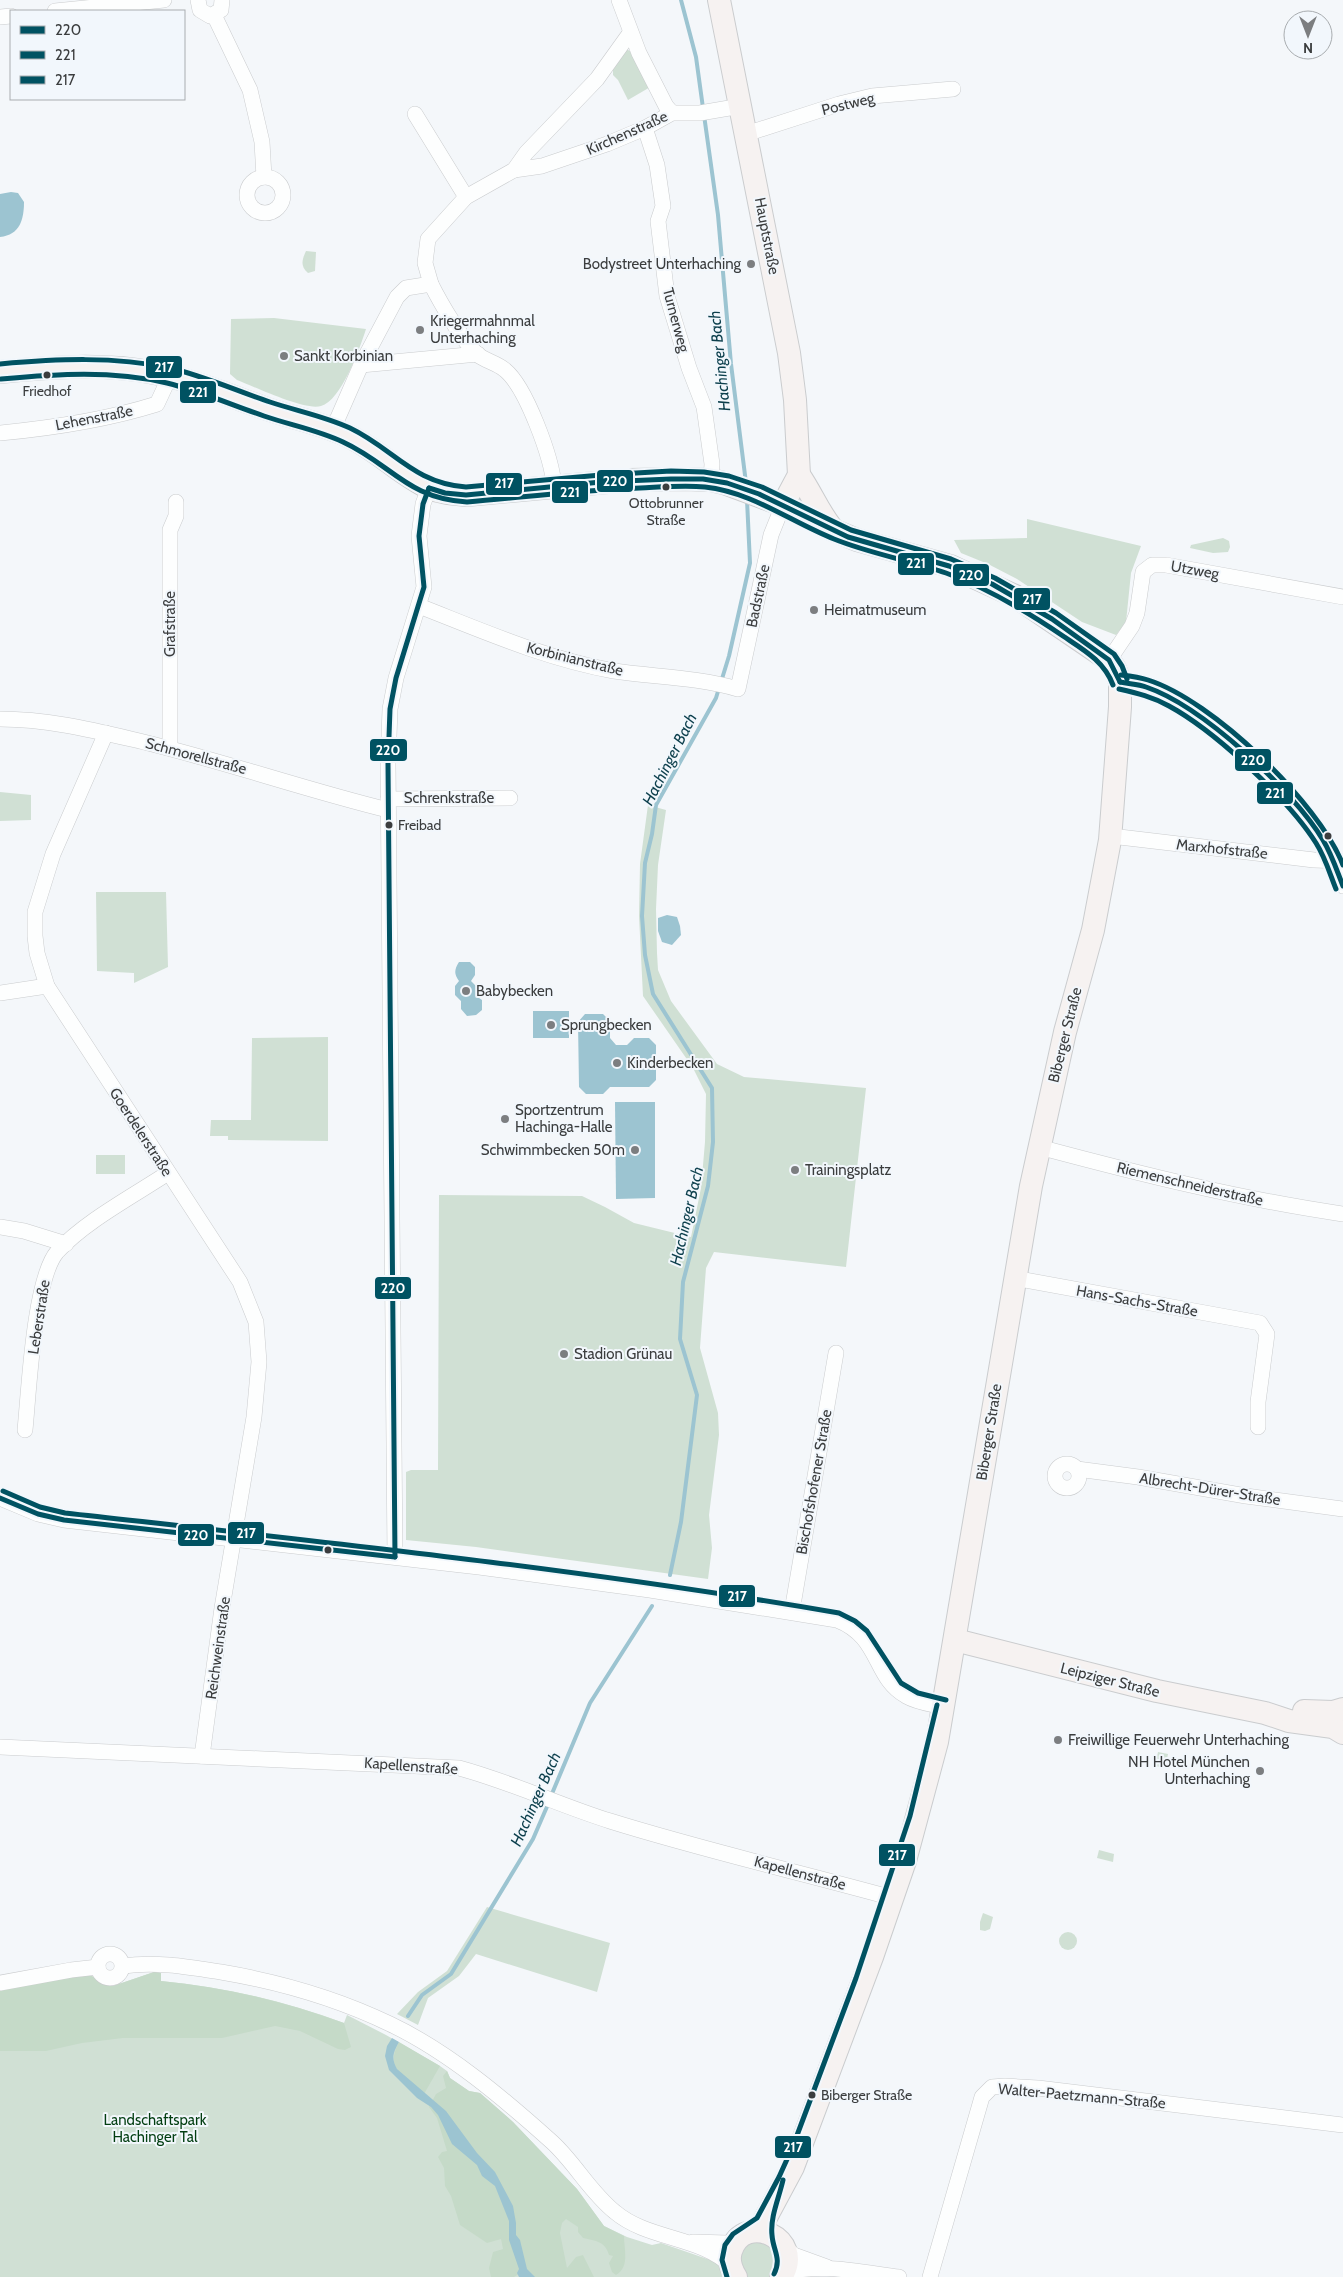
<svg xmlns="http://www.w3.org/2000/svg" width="1343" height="2277" viewBox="0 0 1343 2277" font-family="Cabin,sans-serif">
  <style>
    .green { fill: #d0e0d4 }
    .forest { fill: #c5dac8 }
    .water { fill: #9cc4d1 }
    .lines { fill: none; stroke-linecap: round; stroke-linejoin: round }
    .stream { stroke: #9cc4d1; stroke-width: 4 }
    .minor-casing { stroke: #caccce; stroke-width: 16 }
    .secondary-casing { stroke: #caccce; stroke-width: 24 }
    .minor { stroke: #fdfefe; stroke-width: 15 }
    .secondary { stroke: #f6f2f1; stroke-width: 22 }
    .bus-1-casing { stroke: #f2f7fc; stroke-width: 9 }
    .bus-2-casing { stroke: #f2f7fc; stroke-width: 9 }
    .bus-3-casing { stroke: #f2f7fc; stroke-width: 9 }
    .bus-1 { stroke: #005262; stroke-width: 5 }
    .bus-2 { stroke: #005262; stroke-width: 5 }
    .bus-3 { stroke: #005262; stroke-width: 5 }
    .poi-dot { fill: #7c7e80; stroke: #f2f7fc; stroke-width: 2 }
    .bus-dot { fill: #3b3d3e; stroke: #f2f7fc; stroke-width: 2 }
    .labels { text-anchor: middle; stroke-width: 4; stroke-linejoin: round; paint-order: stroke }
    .bus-label { font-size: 14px; fill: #3b3d3e; stroke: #f2f7fc }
    .street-label { font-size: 15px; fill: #3b3d3e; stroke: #f2f7fc }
    .poi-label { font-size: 15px; fill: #3b3d3e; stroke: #f2f7fc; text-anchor: start }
    .park-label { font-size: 15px; fill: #023e11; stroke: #f2f7fc }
    .water-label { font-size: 16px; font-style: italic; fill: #0c3f4c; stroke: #f2f7fc }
    .line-badge { stroke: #f2f7fc; stroke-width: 2 }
    .badge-label { font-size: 14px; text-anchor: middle; font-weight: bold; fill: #fff }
  </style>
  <rect width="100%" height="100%" fill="#f4f7fa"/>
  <g class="green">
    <path d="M 626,49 L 632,52 L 652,86 L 628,100 L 618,80 L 613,75 L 613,69 Z"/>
    <path d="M 306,251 L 316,252 L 315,271 L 308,273 C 300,266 302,260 306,251 Z"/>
    <path d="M 274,318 L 366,329 C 360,348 341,401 321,406 C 305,411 255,387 237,380 L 230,374 L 231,319 Z"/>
    <path d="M 1027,519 L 1141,546 L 1131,573 L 1126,622 L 1116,635 L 1082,622 L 1017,579 L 988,564 L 961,553 L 954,540 L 1027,538 Z"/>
    <path d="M 1223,538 L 1229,541 L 1230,547 L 1228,552 L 1213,553 L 1190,548 L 1191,545 Z"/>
    <path d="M 0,792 L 31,795 L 31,820 L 0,821 Z"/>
    <path d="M 648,805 L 666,810 L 658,865 L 656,909 L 657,953 L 658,970 L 671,1001 L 717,1064 L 744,1077 L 866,1088 L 846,1267 L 714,1252 L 706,1268 L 700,1348 L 718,1413 L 719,1435 L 709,1515 L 712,1548 L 708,1579 L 476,1547 L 406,1540 L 406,1472 L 411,1470 L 438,1470 L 439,1195 L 582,1196 L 605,1207 L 634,1223 L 691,1237 L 701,1188 L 705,1142 L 706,1094 L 693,1068 L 643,996 L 639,916 L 640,864 Z"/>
    <path d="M 96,892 L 166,892 L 168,967 L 134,983 L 134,973 L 97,971 Z"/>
    <path d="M 328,1037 L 328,1141 L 228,1140 L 228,1136 L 210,1136 L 211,1120 L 251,1120 L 252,1038 Z"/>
    <rect x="96" y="1155" width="29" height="19"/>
    <path d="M 1158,1752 L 1168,1754 L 1165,1768 L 1155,1766 Z"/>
    <path d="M 1099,1850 L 1114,1854 L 1113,1862 L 1097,1858 Z"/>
    <path d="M 487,1907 L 610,1943 L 597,1992 L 476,1954 L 459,1976 L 428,1998 L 418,2025 L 397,2014 L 418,1992 L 447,1971 Z"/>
    <path d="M 983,1913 L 993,1917 L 990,1929 L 985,1931 L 980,1930 L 980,1922 Z"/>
    <circle cx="1068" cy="1941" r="9"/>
    <path d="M 154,1972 L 161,1973 L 161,1981 C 224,1987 284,2001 344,2023 L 347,2015 L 386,2035 L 440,2066 L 447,2071 L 450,2078 L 469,2091 L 480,2093 L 513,2122 L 577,2189 L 604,2226 L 627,2237 L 652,2245 L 661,2243 L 716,2262 L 727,2277 L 0,2277 L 0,1990 L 94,1977 L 106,1986 L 113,1986 Z"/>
    <path d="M 763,2240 L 778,2254 L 770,2277 L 746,2277 L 737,2257 L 744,2245 Z"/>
  </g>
  <g class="forest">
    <path d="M 154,1972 L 161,1973 L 161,1981 C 225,1987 284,2001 344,2023 L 351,2047 L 345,2050 L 338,2049 L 300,2031 L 275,2026 L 222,2038 L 123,2038 L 82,2043 L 46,2051 L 0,2051 L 0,1990 L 90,1974 L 99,1982 L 113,1986 Z"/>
    <path d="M 399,2042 L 440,2066 L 424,2094 C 407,2074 383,2072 399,2042 Z"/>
    <path d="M 447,2071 L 450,2078 L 469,2091 L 480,2093 L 513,2122 L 577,2189 L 604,2226 L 624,2236 C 624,2249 630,2267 616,2275 L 612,2272 L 609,2263 L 613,2256 L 609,2255 C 605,2241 596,2241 583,2238 L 578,2232 L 578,2227 L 566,2219 L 562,2223 L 560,2233 L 567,2268 L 576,2257 L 583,2255 L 594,2277 L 522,2277 L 527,2269 L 514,2277 L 491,2277 L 489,2268 L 493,2252 L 503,2249 L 501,2239 L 487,2243 L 460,2225 L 451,2196 L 445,2186 L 444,2168 L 438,2157 L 442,2152 L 447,2151 L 437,2118 L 429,2107 L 436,2094 L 446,2088 L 443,2076 Z"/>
  </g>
  <g class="water">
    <path d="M 11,192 L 18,193 L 24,202 C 24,219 20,235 0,237 L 0,194 Z"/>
    <path d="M 667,915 L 677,917 L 680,926 L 681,935 L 672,945 L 662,942 L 658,931 L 658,918 Z"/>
    <path d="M 459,962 L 470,962 L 475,967 L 475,975 L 471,981 L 476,986 L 476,996 L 482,1000 L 482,1010 L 476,1015 L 467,1016 L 461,1009 L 461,1001 L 455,995 L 455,986 L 459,981 C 454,974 454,970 459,962 Z"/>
    <rect x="533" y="1011" width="36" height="27"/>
    <path d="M 585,1014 L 603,1014 L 610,1021 L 610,1038 L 616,1045 L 627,1045 L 634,1038 L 649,1038 L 656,1045 L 656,1080 L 649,1087 L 610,1087 L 603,1094 L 586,1094 L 579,1087 L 578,1022 Z"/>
    <path d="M 615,1102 L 655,1102 L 655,1198 L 616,1199 Z"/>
    <path d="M 392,2038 L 399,2042 C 393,2053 391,2058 397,2069 L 446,2111 L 477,2153 L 495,2172 L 513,2206 L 516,2223 L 516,2235 L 520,2240 L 527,2269 L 535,2277 L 519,2277 L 517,2273 L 519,2269 L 509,2240 L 509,2221 L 495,2186 L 482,2176 L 477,2165 L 452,2144 L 438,2115 L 431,2107 L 417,2098 L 389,2070 L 385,2056 L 387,2046 Z"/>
  </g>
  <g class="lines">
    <g class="stream">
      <path d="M 681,0 L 696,57 L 703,108"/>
      <path d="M 704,115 L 718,215 L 731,364 L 746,483"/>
      <path d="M 721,682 L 729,656 L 750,563 L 747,500"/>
      <path d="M 670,1575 L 681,1522 L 697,1395 L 680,1339 L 683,1282 L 708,1186 L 713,1142 L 712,1088 L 653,994 L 645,955 L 642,916 L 645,863 L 652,834 L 656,805 L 716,698 L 719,688"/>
      <path d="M 551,1796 L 590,1703 L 652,1606"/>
      <path d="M 408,2016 L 422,1995 L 451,1974 L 533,1839 L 549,1802"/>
    </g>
    <defs>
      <g id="minor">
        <path d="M 198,0 L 200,10 L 210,16 L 221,10 L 222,0"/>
        <path d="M 619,0 L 639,53 L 666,106 L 672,113"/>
        <path d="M 55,11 L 164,0"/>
        <path d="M 214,15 L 250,90 L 262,142 L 264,177"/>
        <path d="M 0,17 L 11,16"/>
        <path d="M 415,114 L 466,197"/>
        <path d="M 645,128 L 657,165 L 663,206 L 658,221 L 667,296 L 689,368 L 704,407 L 712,464 L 711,480"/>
        <path d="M 746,134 L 839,104 L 872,96 L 953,89"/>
        <path d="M 514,170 L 542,166 L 607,144 L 645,128 L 672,113 L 700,113 L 741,106"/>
        <circle cx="265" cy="195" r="18"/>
        <path d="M 431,284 C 440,302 463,342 478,355 C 486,361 497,363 505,370 C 526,387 552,458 554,486"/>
        <path d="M 361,365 L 478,354"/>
        <path d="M 333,429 L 361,365 L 397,297 L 406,288 L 431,284 L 425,263 L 428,239 L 466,197 L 514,170 L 526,153 L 597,79 L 630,33"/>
        <path d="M 0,433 C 53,428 106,420 157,404 L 170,376"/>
        <path d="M 419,606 C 483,631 546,659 614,671 C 655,677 697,677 738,689 L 771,535 L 783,505"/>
        <path d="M 1109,660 L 1132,626 L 1137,613 L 1143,572 L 1152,565 L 1166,565 L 1343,597"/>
        <path d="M 1120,682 C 1184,683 1282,785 1319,834 C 1330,849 1336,869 1343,886"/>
        <path d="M 0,719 C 45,719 88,729 131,739 C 218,759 302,789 388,810"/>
        <path d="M 106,733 L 53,854 L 35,912 L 35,936 L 37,953 L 47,986 L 240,1282 L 256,1322 L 259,1362 L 254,1417 L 222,1608 L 202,1756"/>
        <path d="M 170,748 L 170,530 L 176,516 L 176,502"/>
        <path d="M 388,799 L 510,798"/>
        <path d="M 1111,836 L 1314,860 L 1342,861"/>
        <path d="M 0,993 L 47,986"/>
        <path d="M 1039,1147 C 1140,1174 1240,1199 1343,1214"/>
        <path d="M 0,1227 L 24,1231 L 66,1244"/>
        <path d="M 1014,1278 L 1260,1323 L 1267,1334 L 1258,1402 L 1258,1427"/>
        <path d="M 25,1430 C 29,1390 34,1279 57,1252 C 84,1222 133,1196 168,1173"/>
        <circle cx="1067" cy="1476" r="12"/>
        <path d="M 1077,1469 L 1138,1477 L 1246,1496 L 1343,1509"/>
        <path d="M 0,1498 L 38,1514 L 64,1520 L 479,1567 L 650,1590 L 837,1620 C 881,1637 873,1678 906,1696 C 918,1703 932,1704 944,1707"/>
        <path d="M 395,1557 L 388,764 L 390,709 L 396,678 L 424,587 L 419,536 L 423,504 L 429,488"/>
        <path d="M 792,1611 L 836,1353"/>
        <path d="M 0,1747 L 459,1768 C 511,1782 559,1805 610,1821 C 703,1850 799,1872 893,1898"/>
        <circle cx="110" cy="1966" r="12"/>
        <path d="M 123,1966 C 155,1961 189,1967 221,1972 C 280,1982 336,1998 390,2024 C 449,2052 504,2099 552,2142 C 575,2163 590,2192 615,2212 C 648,2240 700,2236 731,2266"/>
        <path d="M 0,1983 L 71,1970 L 98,1967"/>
        <path d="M 693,2242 L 727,2243 L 737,2241"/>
        <path d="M 785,2248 L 794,2255 L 827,2267"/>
        <path d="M 782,2275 C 813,2261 865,2273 899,2277"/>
        <path d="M 930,2277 L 980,2104 L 982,2097 L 992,2087 L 1005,2086 L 1038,2088 L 1343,2125"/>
      </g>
      <g id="secondary">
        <path d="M 719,0 L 789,353 L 795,400 L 799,475 L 783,505"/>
        <path d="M 0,372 C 51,367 105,363 155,373 C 193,380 230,396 267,409 C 293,418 321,423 346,435 C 376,448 399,474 429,488 C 441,493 453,494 466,495 L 629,480 L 685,479 L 711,480 L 724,483 L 783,505 L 833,530 L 857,540 L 950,566 L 1015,596 L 1109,660 L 1115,669 L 1120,682 L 1120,707 L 1110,840 L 1093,930 L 1065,1032 L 1031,1186 L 937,1742 L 905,1861 L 872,1957 L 793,2167 L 763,2223 L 754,2231"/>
        <path d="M 799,475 C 811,492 817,509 831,527"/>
        <path d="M 955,1640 L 1157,1691 L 1265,1713 L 1289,1721 L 1333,1727 L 1343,1733"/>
        <path d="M 1304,1711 L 1333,1712 L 1343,1709"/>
        <path d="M 736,2277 C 731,2269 728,2260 731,2251 C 744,2211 806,2238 781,2277"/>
      </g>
    </defs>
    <use href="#minor" class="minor-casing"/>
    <use href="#secondary" class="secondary-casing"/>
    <use href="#minor" class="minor"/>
    <use href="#secondary" class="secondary"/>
    <defs>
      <g id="bus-1">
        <path d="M 429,488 L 445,493 L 466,495 L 601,482 L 671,479 L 703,479 L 727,483 L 759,494 L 848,537 L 949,566 L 992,584 L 1052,619 L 1109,660 L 1120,682"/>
        <path d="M 1120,682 C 1129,684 1138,684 1146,687 C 1202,706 1293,790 1323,840 C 1332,855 1337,871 1343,886"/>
        <path d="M 0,1498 L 38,1514 L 64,1520 L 395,1557"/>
        <path d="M 395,1557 L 388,764 L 390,709 L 396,678 L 424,587 L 419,536 L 423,504 L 429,488"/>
      </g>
      <g id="bus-2">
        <path d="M 1,379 C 56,374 112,370 167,383 C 200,391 232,405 264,416 C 290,425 318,430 343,442 C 391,464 408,499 467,502 C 525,497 582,490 640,488 C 662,487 683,485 705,487 C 752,492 791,522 834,539 C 871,554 909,560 946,573 C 988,588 1026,611 1063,636 C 1084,650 1104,661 1113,685"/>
        <path d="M 1119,689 C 1137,693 1153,697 1169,706 C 1215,731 1288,799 1316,843 C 1325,857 1330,874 1336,889"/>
      </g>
      <g id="bus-3">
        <path d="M 0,364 C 57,359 114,356 170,368 C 204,376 237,391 270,402 C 297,411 324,416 350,428 C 394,449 413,483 466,487 L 601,475 L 671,471 L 704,472 L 729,476 L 762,487 L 851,530 L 951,559 L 995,578 L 1056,613 L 1114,654 L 1122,666 L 1127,679"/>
        <path d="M 1121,675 C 1130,676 1139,677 1148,680 C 1212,700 1319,803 1343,865"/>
        <path d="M 3,1491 L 40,1507 L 65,1513 C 324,1542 582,1569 839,1613 L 855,1621 L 867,1631 L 901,1683 L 918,1693 L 946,1700"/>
        <path d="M 774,2274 C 782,2258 773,2251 772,2235 C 770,2217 779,2198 783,2180"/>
        <path d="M 727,2277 L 722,2260 L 725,2245 L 733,2234 L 757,2218 L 779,2177 L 793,2146 L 856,1978 L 910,1816 L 937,1705"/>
      </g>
    </defs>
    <use href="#bus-1" class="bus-1-casing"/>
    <use href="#bus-2" class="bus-2-casing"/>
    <use href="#bus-3" class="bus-3-casing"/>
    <use href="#bus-1" class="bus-1"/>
    <use href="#bus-2" class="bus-2"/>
    <use href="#bus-3" class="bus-3"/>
  </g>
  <g class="poi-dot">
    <circle cx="751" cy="264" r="5"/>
    <circle cx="420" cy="330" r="5"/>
    <circle cx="284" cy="356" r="5"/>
    <circle cx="814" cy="610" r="5"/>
    <circle cx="466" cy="991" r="5"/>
    <circle cx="551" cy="1025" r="5"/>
    <circle cx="617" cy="1063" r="5"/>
    <circle cx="505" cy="1119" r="5"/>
    <circle cx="635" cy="1150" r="5"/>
    <circle cx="795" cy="1170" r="5"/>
    <circle cx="564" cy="1354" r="5"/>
    <circle cx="1058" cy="1740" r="5"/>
    <circle cx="1260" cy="1771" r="5"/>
  </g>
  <g class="bus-dot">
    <circle cx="47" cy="375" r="4.5"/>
    <circle cx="666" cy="487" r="4.5"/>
    <circle cx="389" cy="825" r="4.5"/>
    <circle cx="1328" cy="836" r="4.5"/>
    <circle cx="328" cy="1550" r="4.5"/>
    <circle cx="812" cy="2095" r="4.5"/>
  </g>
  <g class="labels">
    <g class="bus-label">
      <text x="47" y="396">Friedhof</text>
      <text x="666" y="508">Ottobrunner<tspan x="666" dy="17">Straße</tspan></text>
      <text x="398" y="830" text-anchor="start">Freibad</text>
      <text x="821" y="2100" text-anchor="start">Biberger Straße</text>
    </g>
    <g class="street-label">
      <text transform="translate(848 104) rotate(-14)" y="5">Postweg</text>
      <text transform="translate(627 133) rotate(-24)" y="5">Kirchenstraße</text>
      <text transform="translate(767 236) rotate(79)" y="5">Hauptstraße</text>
      <text transform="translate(676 320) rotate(75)" y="5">Turnerweg</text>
      <text transform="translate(94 418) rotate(-11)" y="5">Lehenstraße</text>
      <text transform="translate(1195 570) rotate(10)" y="5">Utzweg</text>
      <text transform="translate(758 596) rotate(-78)" y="5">Badstraße</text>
      <text transform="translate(170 624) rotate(-90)" y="5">Grafstraße</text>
      <text transform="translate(575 659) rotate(14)" y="5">Korbinianstraße</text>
      <text transform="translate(196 756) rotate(15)" y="5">Schmorellstraße</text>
      <text x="449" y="803">Schrenkstraße</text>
      <text transform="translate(1222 849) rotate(6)" y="5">Marxhofstraße</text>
      <text transform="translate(1065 1035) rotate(-76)" y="5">Biberger Straße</text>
      <text transform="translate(141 1132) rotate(57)" y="5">Goerdelerstraße</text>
      <text transform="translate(1190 1184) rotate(13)" y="5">Riemenschneiderstraße</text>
      <text transform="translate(1137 1301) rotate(10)" y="5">Hans-Sachs-Straße</text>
      <text transform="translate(39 1317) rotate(-81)" y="5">Leberstraße</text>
      <text transform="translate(989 1432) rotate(-81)" y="5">Biberger Straße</text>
      <text transform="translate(814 1482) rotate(-80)" y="5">Bischofshofener Straße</text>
      <text transform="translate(1210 1489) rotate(9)" y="5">Albrecht-Dürer-Straße</text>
      <text transform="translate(218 1648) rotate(-82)" y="5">Reichweinstraße</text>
      <text transform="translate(1110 1680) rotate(14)" y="5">Leipziger Straße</text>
      <text transform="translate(411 1766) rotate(4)" y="5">Kapellenstraße</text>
      <text transform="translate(800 1873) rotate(15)" y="5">Kapellenstraße</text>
      <text transform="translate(1082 2096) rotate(5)" y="5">Walter-Paetzmann-Straße</text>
    </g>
    <g class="poi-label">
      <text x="741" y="269" text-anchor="end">Bodystreet Unterhaching</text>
      <text x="430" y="326">Kriegermahnmal<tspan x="430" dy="17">Unterhaching</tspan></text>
      <text x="294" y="361">Sankt Korbinian</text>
      <text x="824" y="615">Heimatmuseum</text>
      <text x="476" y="996">Babybecken</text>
      <text x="561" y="1030">Sprungbecken</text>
      <text x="627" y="1068">Kinderbecken</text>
      <text x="515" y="1115">Sportzentrum<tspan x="515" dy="17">Hachinga-Halle</tspan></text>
      <text x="625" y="1155" text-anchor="end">Schwimmbecken 50m</text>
      <text x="805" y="1175">Trainingsplatz</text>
      <text x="574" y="1359">Stadion Grünau</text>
      <text x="1068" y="1745">Freiwillige Feuerwehr Unterhaching</text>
      <text x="1250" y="1767" text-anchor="end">NH Hotel München<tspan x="1250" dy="17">Unterhaching</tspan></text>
    </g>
    <g class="park-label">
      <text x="155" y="2125">Landschaftspark<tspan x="155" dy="17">Hachinger Tal</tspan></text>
    </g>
    <g class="water-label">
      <text transform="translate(719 361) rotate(-96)" y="6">Hachinger Bach</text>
      <text transform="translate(669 759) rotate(-63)" y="6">Hachinger Bach</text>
      <text transform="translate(686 1216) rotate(-77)" y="6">Hachinger Bach</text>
      <text transform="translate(535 1799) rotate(-66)" y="6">Hachinger Bach</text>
    </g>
  </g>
  <g class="line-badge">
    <rect x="145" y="355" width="38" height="24" rx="5" fill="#005262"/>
    <rect x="179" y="380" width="38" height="24" rx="5" fill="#005262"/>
    <rect x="596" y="469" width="38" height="24" rx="5" fill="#005262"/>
    <rect x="485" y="472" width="38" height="24" rx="5" fill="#005262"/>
    <rect x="551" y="480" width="38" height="24" rx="5" fill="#005262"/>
    <rect x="897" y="552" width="38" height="24" rx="5" fill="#005262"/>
    <rect x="952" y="563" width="38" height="24" rx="5" fill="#005262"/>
    <rect x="1013" y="587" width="38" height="24" rx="5" fill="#005262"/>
    <rect x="369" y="738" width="39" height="24" rx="5" fill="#005262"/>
    <rect x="1234" y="748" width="38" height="24" rx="5" fill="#005262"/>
    <rect x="1256" y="781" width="38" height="24" rx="5" fill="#005262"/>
    <rect x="374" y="1276" width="38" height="24" rx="5" fill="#005262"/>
    <rect x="227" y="1521" width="38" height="24" rx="5" fill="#005262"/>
    <rect x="177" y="1523" width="38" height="24" rx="5" fill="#005262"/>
    <rect x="718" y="1584" width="38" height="24" rx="5" fill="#005262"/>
    <rect x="878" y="1843" width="38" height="24" rx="5" fill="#005262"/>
    <rect x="774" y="2135" width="38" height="24" rx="5" fill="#005262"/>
  </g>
  <g class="badge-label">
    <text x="164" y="372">217</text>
    <text x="198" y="397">221</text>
    <text x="615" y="486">220</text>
    <text x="504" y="488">217</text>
    <text x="570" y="497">221</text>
    <text x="916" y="568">221</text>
    <text x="971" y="580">220</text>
    <text x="1032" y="604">217</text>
    <text x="388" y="755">220</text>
    <text x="1253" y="765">220</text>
    <text x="1275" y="798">221</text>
    <text x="393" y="1293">220</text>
    <text x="246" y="1538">217</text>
    <text x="196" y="1540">220</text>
    <text x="737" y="1601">217</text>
    <text x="897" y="1860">217</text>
    <text x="793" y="2152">217</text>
  </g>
  <rect x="10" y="10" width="175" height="90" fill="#f2f7fc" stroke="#a9adb0"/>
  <rect x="20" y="26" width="25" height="8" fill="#005262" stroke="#a9adb0"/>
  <text x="55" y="35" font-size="15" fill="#3b3d3e">220</text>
  <rect x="20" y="51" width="25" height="8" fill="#005262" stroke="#a9adb0"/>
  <text x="55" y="60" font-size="15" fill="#3b3d3e">221</text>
  <rect x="20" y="76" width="25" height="8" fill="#005262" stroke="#a9adb0"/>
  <text x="55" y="85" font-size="15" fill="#3b3d3e">217</text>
  <g transform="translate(1308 35) rotate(180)"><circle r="24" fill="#f2f7fc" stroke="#a9adb0"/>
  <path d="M0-4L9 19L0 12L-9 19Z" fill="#7c7e80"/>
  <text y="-8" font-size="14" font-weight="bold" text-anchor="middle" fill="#3b3d3e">N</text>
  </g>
</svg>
